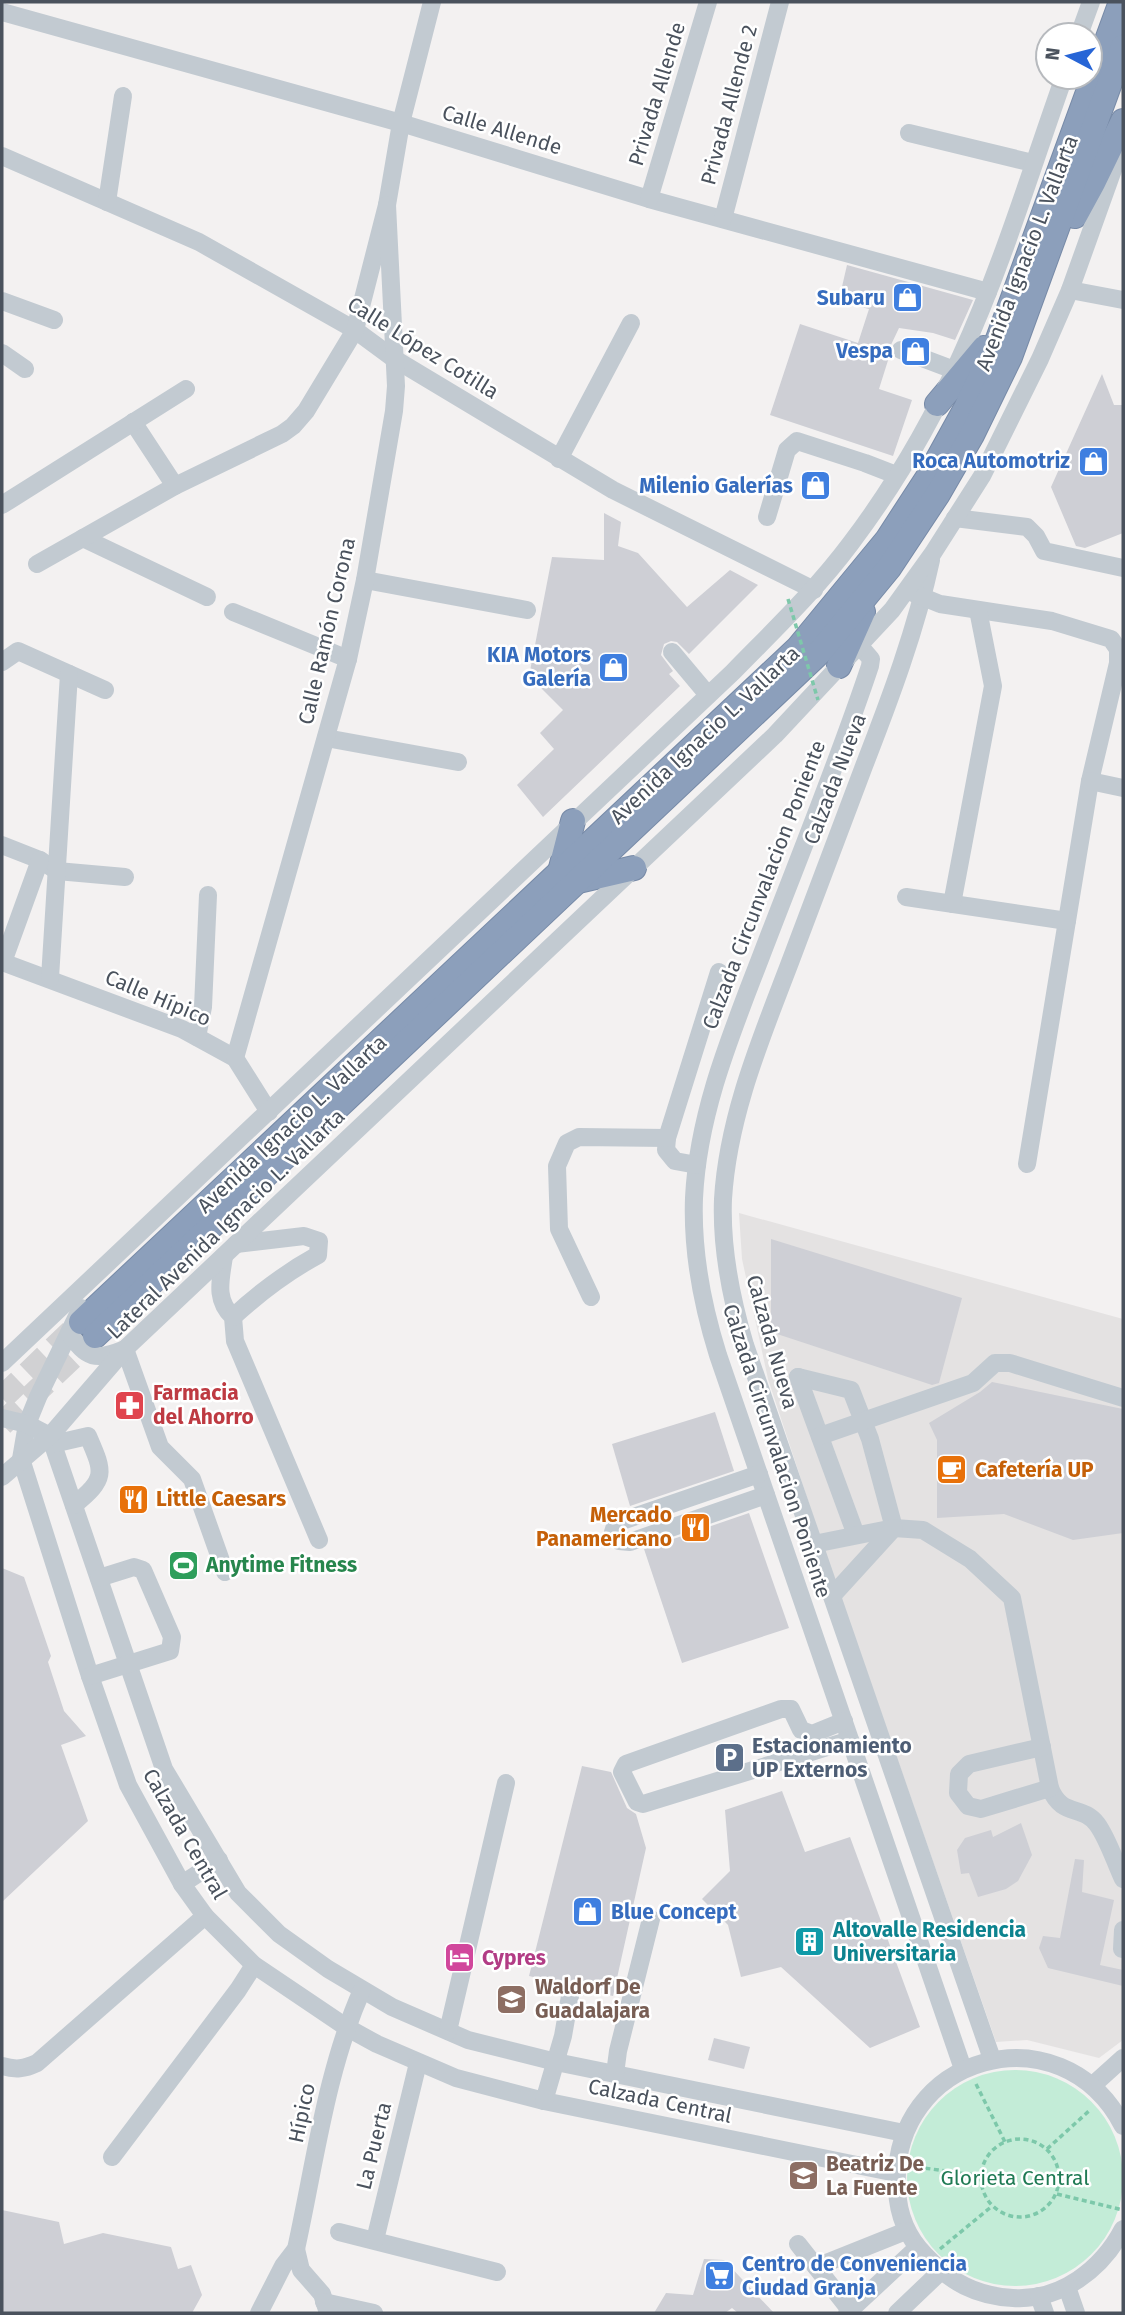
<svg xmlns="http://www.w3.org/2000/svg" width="1125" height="2315" viewBox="0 0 1125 2315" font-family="'Fira Sans',sans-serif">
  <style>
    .education { fill: #e4e2e2 }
    .green { fill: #c3ecd7 }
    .building { fill: #cecfd5 }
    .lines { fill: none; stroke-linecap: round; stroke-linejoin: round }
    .highway-tunnel { stroke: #d1d1d3; stroke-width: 24; stroke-dasharray: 24 12; stroke-linecap: butt }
    .highway-casing { stroke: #778aa7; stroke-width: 26 }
    .path { stroke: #7dc8aa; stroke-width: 3.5; stroke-dasharray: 5 3.5; stroke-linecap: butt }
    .minor { stroke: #c2cad1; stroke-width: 18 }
    .highway { stroke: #8c9fbb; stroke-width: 24 }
    .path-bridge { stroke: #7dc8aa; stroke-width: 3.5; stroke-dasharray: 5 3.5; stroke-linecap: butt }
    .labels { text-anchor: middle; stroke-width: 5; stroke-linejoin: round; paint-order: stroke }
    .street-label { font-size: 21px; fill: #4a525d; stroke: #fff }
    .shop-label { font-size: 21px; font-weight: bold; fill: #366cbe; stroke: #fff; text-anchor: end }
    .health-label { font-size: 21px; font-weight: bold; fill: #be3a42; stroke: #fff; text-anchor: start }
    .food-label { font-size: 21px; font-weight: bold; fill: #c56008; stroke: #fff; text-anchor: start }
    .leisure-label { font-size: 21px; font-weight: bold; fill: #27864d; stroke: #fff; text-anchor: start }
    .service-label { font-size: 21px; font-weight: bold; fill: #4e5e75; stroke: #fff; text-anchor: start }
    .culture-label { font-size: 21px; font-weight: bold; fill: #0d838f; stroke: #fff; text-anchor: start }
    .hotel-label { font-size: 21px; font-weight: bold; fill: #b23c85; stroke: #fff; text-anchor: start }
    .education-label { font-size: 21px; font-weight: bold; fill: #785e54; stroke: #fff; text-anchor: start }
    .park-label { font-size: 21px; fill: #1f7a54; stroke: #fff }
  </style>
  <rect width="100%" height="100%" fill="#f3f1f1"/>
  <path class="education" d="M 739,1213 L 1123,1319 L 1123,2040 L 1099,2058 L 1027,2040 L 996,2042 L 822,1543 L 768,1379 L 742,1259 Z"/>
  <circle class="green" cx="1015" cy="2178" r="108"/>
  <g class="building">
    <path d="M 847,265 L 973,300 L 955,340 L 933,333 L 899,328 L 890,347 L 890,354 L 879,389 L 912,400 L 893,456 L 770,415 L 800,324 L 858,343 L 869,309 L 861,307 L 863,295 L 841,291 Z"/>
    <path d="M 1102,374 L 1114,405 L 1123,405 L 1123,533 L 1085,548 L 1076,546 L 1051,487 Z"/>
    <path d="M 604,513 L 621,522 L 618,546 L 638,553 L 687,607 L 730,570 L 758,585 L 689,654 L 677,642 L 671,641 L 664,644 L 661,655 L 673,671 L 669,674 L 680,686 L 543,817 L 517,785 L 554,749 L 540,733 L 563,710 L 529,676 L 552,557 L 604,560 Z"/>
    <path d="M 771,1239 L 962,1298 L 939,1383 L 932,1385 L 771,1332 Z"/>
    <path d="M 992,1382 L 1123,1409 L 1123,1533 L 1073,1540 L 1004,1514 L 937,1518 L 937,1440 L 929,1423 L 980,1392 Z"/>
    <path d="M 715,1412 L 734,1471 L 630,1506 L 612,1444 Z"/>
    <path d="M 749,1513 L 789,1628 L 682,1663 L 644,1549 Z"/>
    <path d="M 2,1568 L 24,1577 L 51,1656 L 48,1662 L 64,1711 L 86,1736 L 61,1745 L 88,1821 L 2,1902 Z"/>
    <path d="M 582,1766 L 611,1772 L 627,1808 L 636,1814 L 646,1848 L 613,1996 L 529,1976 Z"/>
    <path d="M 782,1791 L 805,1852 L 850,1837 L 920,2027 L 870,2048 L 781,1967 L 741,1977 L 728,1925 L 702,1899 L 730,1871 L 725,1810 Z"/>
    <path d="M 1021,1823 L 1032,1855 L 1018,1881 L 1006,1889 L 978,1897 L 969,1873 L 961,1874 L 957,1850 L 965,1838 L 991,1830 L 993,1837 Z"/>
    <path d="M 1075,1859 L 1084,1860 L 1082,1892 L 1114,1900 L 1100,1965 L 1123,1970 L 1123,1986 L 1048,1968 L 1039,1948 L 1043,1936 L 1060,1938 Z"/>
    <path d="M 714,2038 L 750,2047 L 744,2069 L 708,2060 Z"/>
    <path d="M 2,2210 L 59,2222 L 64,2244 L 103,2233 L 171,2247 L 178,2269 L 191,2265 L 202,2295 L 192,2313 L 2,2313 Z"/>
    <path d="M 704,2259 L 724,2260 L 774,2313 L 738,2313 L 732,2308 L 725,2313 L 654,2313 L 666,2293 L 693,2295 Z"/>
  </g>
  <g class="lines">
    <g class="highway-tunnel">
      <path d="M 2,1398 L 73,1330"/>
      <path d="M 2,1424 L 95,1336"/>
    </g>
    <defs>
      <g id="highway">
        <path d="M 1075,216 L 1093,183 L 1123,121"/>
        <path d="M 937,404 L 984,348"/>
        <path d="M 839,666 L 863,612"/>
        <path d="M 560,872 L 573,821"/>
        <path d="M 578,881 L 634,868"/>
        <path d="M 81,1322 L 798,648 L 887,540 L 928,477 L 966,408 L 998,339 L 1121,2"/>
        <path d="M 95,1336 L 819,653 L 889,568 L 938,494 L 972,435 L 1010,357 L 1123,47"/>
      </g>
    </defs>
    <use href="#highway" class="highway-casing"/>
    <g class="path">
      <path d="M 976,2084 L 1005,2142"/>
      <circle cx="1020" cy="2178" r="39"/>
      <path d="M 1047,2149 L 1090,2110"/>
      <path d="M 917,2167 L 981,2176"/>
      <path d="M 1057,2194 L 1123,2210"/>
      <path d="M 940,2249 L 991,2207"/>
    </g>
    <g class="minor">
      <path d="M 2,12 L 401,123 L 649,199 L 988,292"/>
      <path d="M 1079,35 L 1091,2"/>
      <path d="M 909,133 L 1033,163"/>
      <path d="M 2,156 L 199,242 L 355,330 L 393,358 L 613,490 L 814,590"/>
      <path d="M 649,199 L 708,2"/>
      <path d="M 107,202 L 123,96"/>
      <path d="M 723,219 L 780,2"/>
      <path d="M 1070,290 L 1123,300"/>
      <path d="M 2,301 L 54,320"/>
      <path d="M 901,350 L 954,370"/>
      <path d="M 2,353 L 25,369"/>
      <path d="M 133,422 L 175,486"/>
      <path d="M 559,459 L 631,323"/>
      <path d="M 2,505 L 186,389"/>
      <path d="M 767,517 L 787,450 L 797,441 L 865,463 L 896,475"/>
      <path d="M 955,518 L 1027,527 L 1036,536 L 1044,551 L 1123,568"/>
      <path d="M 83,538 L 207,597"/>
      <path d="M 931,560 C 916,630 890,699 864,766 C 839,833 814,899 789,965 C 760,1041 728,1117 723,1199 C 721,1249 731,1298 745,1345 L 992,2059"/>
      <path d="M 37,564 L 175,486 L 282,434 L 293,426 L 306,411 L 355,330 L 387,205 L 401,123 L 432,2"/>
      <path d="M 365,580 L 527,610"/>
      <path d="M 913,593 L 940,604 L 1052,621 L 1111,639 L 1118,649 L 1118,663 L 1090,781 L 1027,1164"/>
      <path d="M 233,612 L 348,659"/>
      <path d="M 859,645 L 871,659 L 870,666 C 837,765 797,862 760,959 C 730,1037 698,1114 694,1198 C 692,1252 702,1304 718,1355 L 963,2069"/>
      <path d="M 672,652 L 708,695"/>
      <path d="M 2,662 L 18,651 L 105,690"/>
      <path d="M 326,738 L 458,762"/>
      <path d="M 1090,781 L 1123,788"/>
      <path d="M 2,845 L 40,860 L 57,871 L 125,877"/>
      <path d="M 906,897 L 1067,921"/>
      <path d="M 952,904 L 993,686 L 978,610"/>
      <path d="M 2,962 L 182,1029 L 235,1058 L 269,1112"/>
      <path d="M 3,962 L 40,860"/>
      <path d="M 50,978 L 69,674"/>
      <path d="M 197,1037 L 203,1007 L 208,895"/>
      <path d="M 235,1058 L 348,659 L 365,580 L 394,411 L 396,386 L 387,205"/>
      <path d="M 697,1165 L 675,1161 L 666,1150 L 667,1138 L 719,972"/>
      <path d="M 224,1256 C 221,1279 214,1299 233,1317 L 235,1341 L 319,1540"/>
      <path d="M 591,1297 L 559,1229 L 557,1166 L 567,1143 L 579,1137 L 667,1138"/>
      <path d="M 81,1308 L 38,1397 L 27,1424 L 21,1459 L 90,1676 L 128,1785 L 182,1884 L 205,1916 L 254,1965 L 346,2027 L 377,2044 L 456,2078 L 544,2101 L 896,2173"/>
      <path d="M 233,1317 C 259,1293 287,1272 318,1255 L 319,1241 L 304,1236 L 236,1244"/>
      <path d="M 69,1333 C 87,1359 95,1361 125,1349 L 160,1447 L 192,1479 L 225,1572"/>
      <path d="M 2,1363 L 733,672 C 774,630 816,590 851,543 C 894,486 932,421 961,356 C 1002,266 1031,170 1064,77"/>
      <path d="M 798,1377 L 851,1390 L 870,1439 L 894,1528"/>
      <path d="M 798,1377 L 856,1535"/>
      <path d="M 2,1418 L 27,1424 L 50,1436 L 164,1769 L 238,1893 L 279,1934 L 328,1969 L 392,2007 L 468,2040 L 556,2062 L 904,2133"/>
      <path d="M 820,1436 L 973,1383 L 995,1363 L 1010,1363 L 1123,1398"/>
      <path d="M 53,1444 L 88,1436 C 104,1473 107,1478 74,1505"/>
      <path d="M 759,1474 L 616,1523 L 613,1532 L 619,1541 L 630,1542 L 766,1495"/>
      <path d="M 2,1477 L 50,1436 L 125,1349 L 775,735 L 892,610 L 933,553 L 982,476 L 1040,359 L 1070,290 L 1119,153"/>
      <path d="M 814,1544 L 894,1528 L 923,1530 L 970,1559 L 1012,1598 L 1050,1788 C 1062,1818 1082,1804 1097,1824 C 1108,1839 1115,1862 1123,1879"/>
      <path d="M 832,1596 L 894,1528"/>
      <path d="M 90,1676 L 170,1651 L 172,1637 L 143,1570 L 134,1567 L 99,1578"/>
      <path d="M 844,1721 L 812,1734 L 801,1730 L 791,1709 L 781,1709 L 626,1764 L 622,1772 L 637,1802 L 643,1804 L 850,1740"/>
      <path d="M 1042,1747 L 969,1764 L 959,1774 L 958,1793 L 968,1806 L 981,1809 L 1050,1788"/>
      <path d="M 182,1884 L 219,1860"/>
      <path d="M 1122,1949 L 1123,1930"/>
      <path d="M 448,2031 L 506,1783"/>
      <path d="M 2,2066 C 16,2070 24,2069 37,2063 L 205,1916"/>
      <path d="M 615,2074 L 618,2051 L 651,1919"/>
      <path d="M 1093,2085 L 1123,2058"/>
      <path d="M 544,2101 L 563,2036 L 570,1996"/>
      <path d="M 1123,2126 C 1061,2007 889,2055 897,2189 C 898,2214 907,2237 925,2255 C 950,2282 976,2296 1013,2298 C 1061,2301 1102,2269 1123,2229"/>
      <path d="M 112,2157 L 238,1990 L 254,1965"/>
      <path d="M 339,2232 L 497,2272"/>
      <path d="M 375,2240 L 418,2063"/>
      <path d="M 798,2244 L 850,2310"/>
      <path d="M 296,2249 L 301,2270 L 322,2294 L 328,2313"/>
      <path d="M 816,2267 L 906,2231"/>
      <path d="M 1067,2287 L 1076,2313"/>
      <path d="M 1039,2296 L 1045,2313"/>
      <path d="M 324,2302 L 374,2313"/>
      <path d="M 259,2313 L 283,2266 L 296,2249 C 315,2163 326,2071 362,1990"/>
      <path d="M 847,2313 L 917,2248"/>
      <path d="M 897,2313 L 940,2272"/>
    </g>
    <use href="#highway" class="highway"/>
    <path class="path-bridge" d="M 788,599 L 818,700"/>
  </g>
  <defs>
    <symbol id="shop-square" viewBox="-11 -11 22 22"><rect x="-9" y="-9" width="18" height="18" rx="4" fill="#3f7fe0" stroke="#fff"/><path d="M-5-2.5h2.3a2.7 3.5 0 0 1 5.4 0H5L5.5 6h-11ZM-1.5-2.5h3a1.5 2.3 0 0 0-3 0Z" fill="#fff"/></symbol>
    <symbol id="pharmacy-square" viewBox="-11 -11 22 22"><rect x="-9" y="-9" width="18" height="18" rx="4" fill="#e0444e" stroke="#fff"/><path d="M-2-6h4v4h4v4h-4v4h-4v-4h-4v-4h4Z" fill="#fff"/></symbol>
    <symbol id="cafe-square" viewBox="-11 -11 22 22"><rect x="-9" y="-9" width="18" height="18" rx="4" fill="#e8710a" stroke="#fff"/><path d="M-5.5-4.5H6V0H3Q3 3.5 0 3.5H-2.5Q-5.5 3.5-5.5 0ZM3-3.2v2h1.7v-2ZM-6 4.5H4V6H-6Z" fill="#fff"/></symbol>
    <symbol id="restaurant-square" viewBox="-11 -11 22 22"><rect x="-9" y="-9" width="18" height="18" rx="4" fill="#e8710a" stroke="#fff"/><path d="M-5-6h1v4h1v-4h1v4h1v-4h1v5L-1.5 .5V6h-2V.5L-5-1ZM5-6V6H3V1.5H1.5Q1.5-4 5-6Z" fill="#fff"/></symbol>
    <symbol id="stadium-square" viewBox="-11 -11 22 22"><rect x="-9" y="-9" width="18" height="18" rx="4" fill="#2e9e5b" stroke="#fff"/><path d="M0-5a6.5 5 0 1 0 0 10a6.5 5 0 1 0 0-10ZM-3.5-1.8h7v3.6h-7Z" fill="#fff"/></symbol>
    <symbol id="parking-square" viewBox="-11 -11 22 22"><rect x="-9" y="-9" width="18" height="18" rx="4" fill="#5c6f8a" stroke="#fff"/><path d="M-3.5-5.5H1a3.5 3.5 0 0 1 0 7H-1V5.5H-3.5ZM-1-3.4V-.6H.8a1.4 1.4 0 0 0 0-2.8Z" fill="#fff"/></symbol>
    <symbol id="building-square" viewBox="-11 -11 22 22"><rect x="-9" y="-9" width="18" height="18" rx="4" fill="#0f9aa8" stroke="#fff"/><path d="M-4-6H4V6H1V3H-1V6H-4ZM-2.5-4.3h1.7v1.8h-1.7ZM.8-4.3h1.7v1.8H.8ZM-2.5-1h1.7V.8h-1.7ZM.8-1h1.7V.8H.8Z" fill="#fff"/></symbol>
    <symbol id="hotel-square" viewBox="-11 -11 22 22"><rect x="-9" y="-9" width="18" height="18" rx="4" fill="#d1479c" stroke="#fff"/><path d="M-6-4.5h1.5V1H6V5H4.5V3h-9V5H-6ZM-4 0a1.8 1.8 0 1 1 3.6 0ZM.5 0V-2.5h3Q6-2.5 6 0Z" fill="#fff"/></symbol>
    <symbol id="school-square" viewBox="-11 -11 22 22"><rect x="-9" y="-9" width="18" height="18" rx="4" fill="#8d6e63" stroke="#fff"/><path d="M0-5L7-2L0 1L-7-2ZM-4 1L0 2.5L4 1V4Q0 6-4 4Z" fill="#fff"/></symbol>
    <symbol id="supermarket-square" viewBox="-11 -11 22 22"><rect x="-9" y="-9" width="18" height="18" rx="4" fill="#3f7fe0" stroke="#fff"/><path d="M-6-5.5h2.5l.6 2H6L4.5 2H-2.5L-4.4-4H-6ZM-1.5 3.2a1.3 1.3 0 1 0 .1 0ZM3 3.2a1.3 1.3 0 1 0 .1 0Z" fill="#fff"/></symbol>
  </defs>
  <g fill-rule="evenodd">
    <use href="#shop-square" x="890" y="280" width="35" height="35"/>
    <use href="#shop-square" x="898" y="334" width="35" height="35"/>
    <use href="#shop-square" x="1076" y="444" width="35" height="35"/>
    <use href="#shop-square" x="798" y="468" width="35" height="35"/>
    <use href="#shop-square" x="596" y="650" width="35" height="35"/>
    <use href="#pharmacy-square" x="112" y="1388" width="35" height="35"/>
    <use href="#cafe-square" x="934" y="1452" width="35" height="35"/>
    <use href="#restaurant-square" x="116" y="1482" width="35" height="35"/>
    <use href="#restaurant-square" x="678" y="1510" width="35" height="35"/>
    <use href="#stadium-square" x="166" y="1548" width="35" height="35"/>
    <use href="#parking-square" x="712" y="1740" width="35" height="35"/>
    <use href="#shop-square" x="570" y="1894" width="35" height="35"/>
    <use href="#building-square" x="792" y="1924" width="35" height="35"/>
    <use href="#hotel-square" x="442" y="1940" width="35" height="35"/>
    <use href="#school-square" x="494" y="1982" width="35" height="35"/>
    <use href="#school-square" x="786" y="2158" width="35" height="35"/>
    <use href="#supermarket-square" x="702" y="2258" width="35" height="35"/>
  </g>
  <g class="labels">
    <g class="street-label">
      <text transform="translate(657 94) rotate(-73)" y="7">Privada Allende</text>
      <text transform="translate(729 105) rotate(-75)" y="7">Privada Allende 2</text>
      <text transform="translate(502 130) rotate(17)" y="7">Calle Allende</text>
      <text transform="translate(1027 253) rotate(-69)" y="7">Avenida Ignacio L. Vallarta</text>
      <text transform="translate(423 348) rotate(32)" y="7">Calle López Cotilla</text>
      <text transform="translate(327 631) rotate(-77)" y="7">Calle Ramón Corona</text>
      <text transform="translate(705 735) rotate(-43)" y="7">Avenida Ignacio L. Vallarta</text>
      <text transform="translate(835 779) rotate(-69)" y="7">Calzada Nueva</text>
      <text transform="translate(764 885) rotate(-69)" y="7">Calzada Circunvalacion Poniente</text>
      <text transform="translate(158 998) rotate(23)" y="7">Calle Hípico</text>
      <text transform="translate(292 1124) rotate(-43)" y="7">Avenida Ignacio L. Vallarta</text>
      <text transform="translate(226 1224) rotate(-44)" y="7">Lateral Avenida Ignacio L. Vallarta</text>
      <text transform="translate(772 1342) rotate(74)" y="7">Calzada Nueva</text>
      <text transform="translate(777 1451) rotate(72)" y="7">Calzada Circunvalacion Poniente</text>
      <text transform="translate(185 1834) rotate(60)" y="7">Calzada Central</text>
      <text transform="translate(660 2101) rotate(12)" y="7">Calzada Central</text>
      <text transform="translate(302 2113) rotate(-78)" y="7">Hípico</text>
      <text transform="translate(374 2146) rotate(-76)" y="7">La Puerta</text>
    </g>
    <g class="shop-label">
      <text x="885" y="305">Subaru</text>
      <text x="893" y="358">Vespa</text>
      <text x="1070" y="468">Roca Automotriz</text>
      <text x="793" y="493">Milenio Galerías</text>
      <text x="591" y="662">KIA Motors<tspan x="591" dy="24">Galería</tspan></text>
      <text x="611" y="1919" text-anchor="start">Blue Concept</text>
      <text x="742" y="2271" text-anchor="start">Centro de Conveniencia<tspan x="742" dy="24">Ciudad Granja</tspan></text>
    </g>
    <g class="health-label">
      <text x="153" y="1400">Farmacia<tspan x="153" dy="24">del Ahorro</tspan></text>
    </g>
    <g class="food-label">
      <text x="975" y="1477">Cafetería UP</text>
      <text x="156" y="1506">Little Caesars</text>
      <text x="672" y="1522" text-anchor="end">Mercado<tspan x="672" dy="24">Panamericano</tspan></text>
    </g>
    <g class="leisure-label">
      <text x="206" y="1572">Anytime Fitness</text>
    </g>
    <g class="service-label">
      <text x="752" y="1753">Estacionamiento<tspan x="752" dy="24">UP Externos</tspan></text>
    </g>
    <g class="culture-label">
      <text x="833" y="1937">Altovalle Residencia<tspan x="833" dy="24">Universitaria</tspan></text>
    </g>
    <g class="hotel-label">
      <text x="482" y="1965">Cypres</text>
    </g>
    <g class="education-label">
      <text x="535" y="1994">Waldorf De<tspan x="535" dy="24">Guadalajara</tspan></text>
      <text x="826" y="2171">Beatriz De<tspan x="826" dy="24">La Fuente</tspan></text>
    </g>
    <g class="park-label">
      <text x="1015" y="2185">Glorieta Central</text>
    </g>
  </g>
  <rect width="1125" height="2315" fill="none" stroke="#4a525d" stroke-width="7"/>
  <g transform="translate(1069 56) rotate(277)"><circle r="33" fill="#ffffff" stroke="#b7babe" stroke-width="2"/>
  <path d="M0-5L12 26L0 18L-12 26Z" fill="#2765d6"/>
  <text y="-10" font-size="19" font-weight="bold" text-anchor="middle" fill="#4a525d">N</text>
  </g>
</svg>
